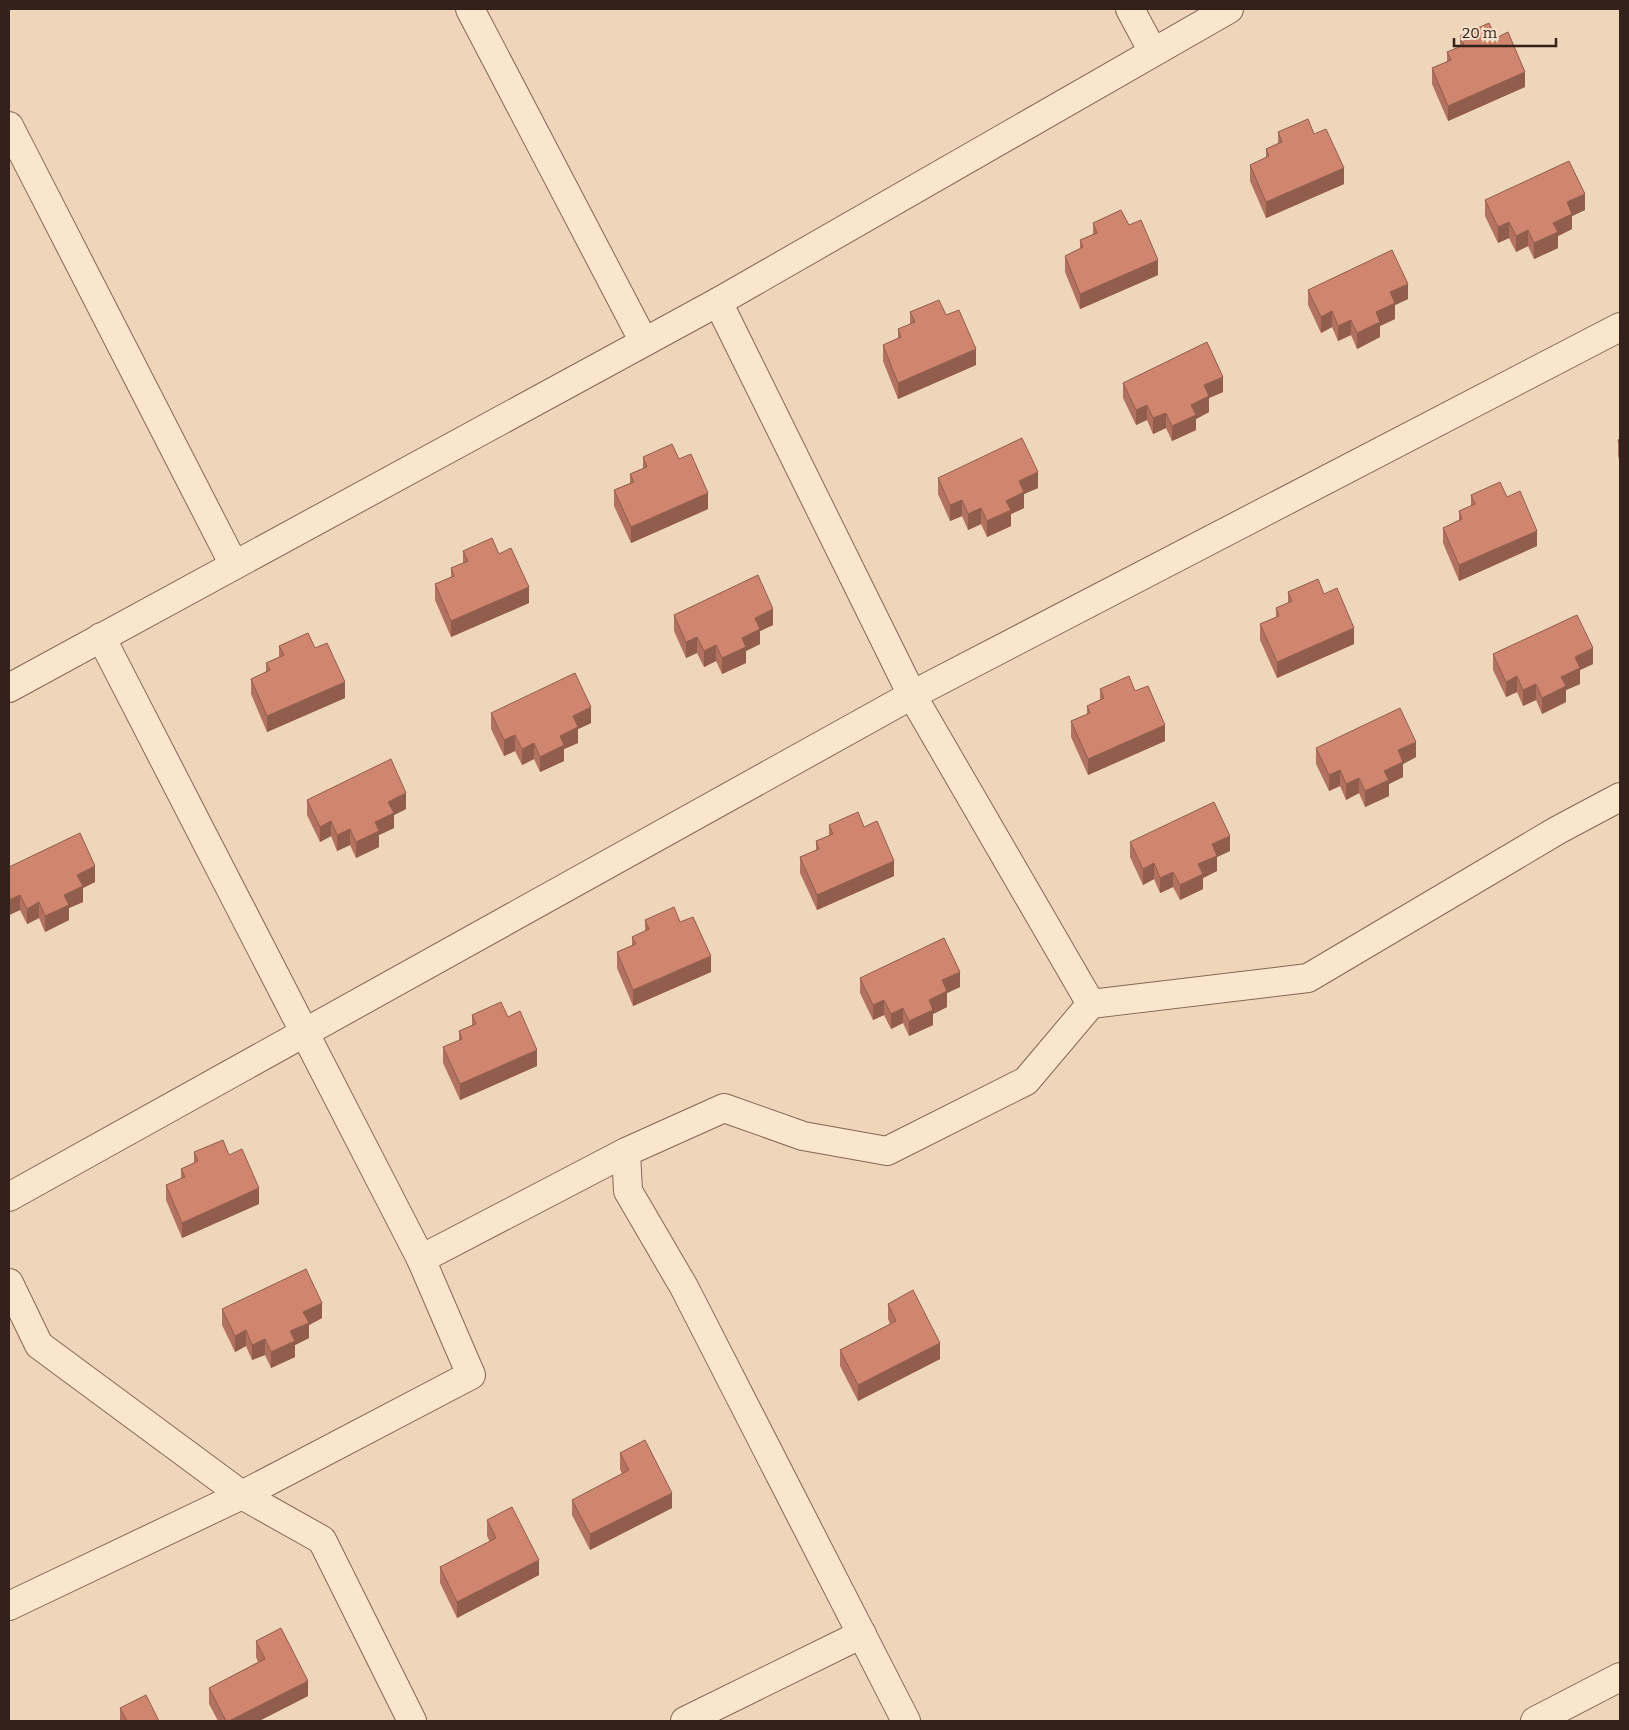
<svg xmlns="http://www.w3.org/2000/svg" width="1629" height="1730" viewBox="0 0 1629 1730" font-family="Bitter,serif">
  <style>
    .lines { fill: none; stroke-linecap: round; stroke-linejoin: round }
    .street-casing { stroke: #866654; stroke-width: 30 }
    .street { stroke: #fae5cd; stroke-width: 28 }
    .wall { fill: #b2725f }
    .shaded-wall { fill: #915d4d }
    .building { fill: #cf856e; stroke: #915d4d }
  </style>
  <rect width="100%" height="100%" fill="#efd6ba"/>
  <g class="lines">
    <defs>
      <g id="street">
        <path d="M 470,9 L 644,342"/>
        <path d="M 1130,9 L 1153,52"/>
        <path d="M 9,126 L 234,565"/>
        <path d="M 718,302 L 912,695 L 1091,1004 L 1308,978 L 1558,830 L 1620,797"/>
        <path d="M 101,637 L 421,1259"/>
        <path d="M 9,688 L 718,302 L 1229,9"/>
        <path d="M 9,1197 L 912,695 L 1620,327"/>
        <path d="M 9,1283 L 39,1345 L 242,1495 L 322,1540 L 412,1721"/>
        <path d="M 9,1606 L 242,1495 L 471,1375 L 421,1259 L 626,1152"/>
        <path d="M 685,1721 L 862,1634"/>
        <path d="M 906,1721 L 684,1287 L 628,1191 L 626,1152 L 724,1108 L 803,1136 L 887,1151 L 1026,1081 L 1091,1004"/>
        <path d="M 1535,1721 L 1620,1677"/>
      </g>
    </defs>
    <use href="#street" class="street-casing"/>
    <use href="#street" class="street"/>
  </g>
  <g class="wall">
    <path d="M 1460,36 L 1496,38 L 1525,87 L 1448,121 L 1432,84 L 1432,68 L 1447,62 L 1447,52 L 1460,47 Z"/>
    <path d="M 1278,132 L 1314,134 L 1344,184 L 1266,218 L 1250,181 L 1250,165 L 1266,158 L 1266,149 L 1278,143 Z"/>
    <path d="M 1485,200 L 1585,210 L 1572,216 L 1572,229 L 1558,236 L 1558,248 L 1534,259 L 1528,246 L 1516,252 L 1509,238 L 1498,243 L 1485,216 Z"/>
    <path d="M 1093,223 L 1129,225 L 1158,275 L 1080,309 L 1065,272 L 1065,256 L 1080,249 L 1080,240 L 1093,234 Z"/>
    <path d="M 1308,290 L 1408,299 L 1395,305 L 1395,319 L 1380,326 L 1380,337 L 1357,349 L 1351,335 L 1338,341 L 1332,327 L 1321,333 L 1308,305 Z"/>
    <path d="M 910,312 L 946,315 L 976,365 L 898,399 L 883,361 L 883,345 L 898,338 L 898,329 L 910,324 Z"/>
    <path d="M 1123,383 L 1223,392 L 1209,398 L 1209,412 L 1196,419 L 1196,430 L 1172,441 L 1166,428 L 1153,434 L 1147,420 L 1136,425 L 1123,398 Z"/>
    <path d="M 1620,439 L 1620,462 L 1618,456 L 1618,440 Z"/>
    <path d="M 643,457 L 679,459 L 708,509 L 631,543 L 614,506 L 614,490 L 630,483 L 630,474 L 643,468 Z"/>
    <path d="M 938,478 L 1038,488 L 1024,494 L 1024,508 L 1011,514 L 1011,526 L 987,537 L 981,524 L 968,530 L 962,516 L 950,521 L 938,494 Z"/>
    <path d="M 1471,495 L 1507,497 L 1537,546 L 1459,581 L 1443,543 L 1443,528 L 1459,520 L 1459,511 L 1471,506 Z"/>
    <path d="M 463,551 L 499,554 L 529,603 L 451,637 L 435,600 L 435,584 L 451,577 L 451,568 L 463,563 Z"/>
    <path d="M 1288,592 L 1324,594 L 1354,644 L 1277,678 L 1260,640 L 1260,624 L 1276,617 L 1276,608 L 1288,603 Z"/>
    <path d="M 674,615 L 773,625 L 760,631 L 760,644 L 746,651 L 746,663 L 722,674 L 716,661 L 704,667 L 697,653 L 686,658 L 674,631 Z"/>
    <path d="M 279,646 L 315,648 L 345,698 L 267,732 L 251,694 L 251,679 L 266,672 L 266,663 L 279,657 Z"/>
    <path d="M 1493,654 L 1593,664 L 1580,670 L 1580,684 L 1566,690 L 1566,702 L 1542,714 L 1536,700 L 1523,706 L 1517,692 L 1506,697 L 1493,670 Z"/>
    <path d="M 1100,689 L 1135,691 L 1165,741 L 1088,775 L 1071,737 L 1071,721 L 1087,715 L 1087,706 L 1100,700 Z"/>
    <path d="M 491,713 L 591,723 L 578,729 L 578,743 L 564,749 L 564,761 L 540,772 L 534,759 L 522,765 L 515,751 L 504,756 L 491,729 Z"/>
    <path d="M 1316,748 L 1416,757 L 1403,764 L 1403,777 L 1389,784 L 1389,796 L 1365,807 L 1359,793 L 1346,800 L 1340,786 L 1329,791 L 1316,764 Z"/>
    <path d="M 307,800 L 406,809 L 394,815 L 394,828 L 379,835 L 379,847 L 356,858 L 350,845 L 337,851 L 331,836 L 320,842 L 307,815 Z"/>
    <path d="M 829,825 L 864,827 L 894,876 L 817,910 L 800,873 L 800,857 L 816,851 L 816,841 L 829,836 Z"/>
    <path d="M 1130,842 L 1230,851 L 1217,857 L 1217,871 L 1203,878 L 1203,889 L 1180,900 L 1173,887 L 1160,893 L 1154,879 L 1143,885 L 1130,857 Z"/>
    <path d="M 9,867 L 95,882 L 83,888 L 83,902 L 69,908 L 69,920 L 45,932 L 39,918 L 27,924 L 20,910 L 9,915 Z"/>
    <path d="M 645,920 L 680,922 L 711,972 L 633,1006 L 617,968 L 617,952 L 632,945 L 632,937 L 645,931 Z"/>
    <path d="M 860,978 L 960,987 L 947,993 L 947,1007 L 933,1014 L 933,1025 L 909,1036 L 903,1023 L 891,1029 L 884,1015 L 873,1020 L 860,993 Z"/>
    <path d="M 472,1015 L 508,1017 L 537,1066 L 460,1100 L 443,1063 L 443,1047 L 459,1041 L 459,1031 L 472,1025 Z"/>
    <path d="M 194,1152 L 229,1155 L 259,1204 L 182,1238 L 166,1200 L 166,1185 L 181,1178 L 181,1169 L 194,1163 Z"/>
    <path d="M 888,1304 L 940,1359 L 858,1401 L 840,1366 L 840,1350 L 890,1324 L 888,1319 Z"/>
    <path d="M 222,1309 L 322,1318 L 309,1325 L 309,1338 L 295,1345 L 295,1357 L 271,1368 L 265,1355 L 252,1360 L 246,1346 L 235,1352 L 222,1325 Z"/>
    <path d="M 620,1453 L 672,1508 L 590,1550 L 572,1515 L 572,1500 L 622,1474 L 620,1469 Z"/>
    <path d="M 487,1520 L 539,1575 L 457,1618 L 440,1583 L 440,1567 L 490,1542 L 487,1536 Z"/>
    <path d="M 256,1641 L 308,1696 L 259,1721 L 218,1721 L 209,1704 L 209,1688 L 258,1662 L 256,1657 Z"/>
    <path d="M 120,1708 L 159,1721 L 120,1721 Z"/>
  </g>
  <g class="shaded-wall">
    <path d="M 1525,72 L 1525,87 L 1448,121 L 1448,106 Z"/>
    <path d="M 1344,168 L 1344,184 L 1266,218 L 1266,202 Z"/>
    <path d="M 1585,194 L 1585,210 L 1572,216 L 1572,229 L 1558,236 L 1558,248 L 1534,259 L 1534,243 L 1553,223 L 1567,202 Z"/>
    <path d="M 1509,222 L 1509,238 L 1498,243 L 1498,227 Z"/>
    <path d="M 1528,230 L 1528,246 L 1516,252 L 1516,236 Z"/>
    <path d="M 1158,260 L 1158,275 L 1080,309 L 1080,294 Z"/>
    <path d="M 1408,284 L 1408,299 L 1395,305 L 1395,319 L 1380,326 L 1380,337 L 1357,349 L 1357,333 L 1376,312 L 1390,292 Z"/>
    <path d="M 1332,311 L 1332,327 L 1321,333 L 1321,317 Z"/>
    <path d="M 1351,320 L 1351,335 L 1338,341 L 1338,326 Z"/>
    <path d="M 976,349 L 976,365 L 898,399 L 898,383 Z"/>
    <path d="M 1223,377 L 1223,392 L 1209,398 L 1209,412 L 1196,419 L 1196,430 L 1172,441 L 1172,426 L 1204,385 Z"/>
    <path d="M 1147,405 L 1147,420 L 1136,425 L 1136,410 Z"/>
    <path d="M 1166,413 L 1166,428 L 1153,434 L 1153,418 Z"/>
    <path d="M 1038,472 L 1038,488 L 1024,494 L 1024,508 L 1011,514 L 1011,526 L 987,537 L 987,521 L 1006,501 L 1019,481 Z"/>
    <path d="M 708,493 L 708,509 L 631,543 L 631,527 Z"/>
    <path d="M 962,500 L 962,516 L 950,521 L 950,505 Z"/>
    <path d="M 981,508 L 981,524 L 968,530 L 968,514 Z"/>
    <path d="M 1537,531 L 1537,546 L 1459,581 L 1459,565 Z"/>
    <path d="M 529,587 L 529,603 L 451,637 L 451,621 Z"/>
    <path d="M 773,609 L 773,625 L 760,631 L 760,644 L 746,651 L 746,663 L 722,674 L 722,658 L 742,638 L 755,618 Z"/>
    <path d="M 1354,628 L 1354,644 L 1277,678 L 1277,662 Z"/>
    <path d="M 697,637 L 697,653 L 686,658 L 686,642 Z"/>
    <path d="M 716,645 L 716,661 L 704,667 L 704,651 Z"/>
    <path d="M 1593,648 L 1593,664 L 1580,670 L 1580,684 L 1566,690 L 1566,702 L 1542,714 L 1542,698 L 1561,677 L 1575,657 Z"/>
    <path d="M 1517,676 L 1517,692 L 1506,697 L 1506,682 Z"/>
    <path d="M 345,682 L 345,698 L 267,732 L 267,716 Z"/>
    <path d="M 1536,684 L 1536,700 L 1523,706 L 1523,690 Z"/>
    <path d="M 591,707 L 591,723 L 578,729 L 578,743 L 564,749 L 564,761 L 540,772 L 540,757 L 560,736 L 573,716 Z"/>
    <path d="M 1165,725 L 1165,741 L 1088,775 L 1088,759 Z"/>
    <path d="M 515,735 L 515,751 L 504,756 L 504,740 Z"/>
    <path d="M 1416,742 L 1416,757 L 1403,764 L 1403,777 L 1389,784 L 1389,796 L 1365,807 L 1365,791 L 1384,771 L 1398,750 Z"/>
    <path d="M 534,743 L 534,759 L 522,765 L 522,749 Z"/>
    <path d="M 1340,770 L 1340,786 L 1329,791 L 1329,775 Z"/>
    <path d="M 1359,778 L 1359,793 L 1346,800 L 1346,784 Z"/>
    <path d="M 406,793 L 406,809 L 394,815 L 394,828 L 379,835 L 379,847 L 356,858 L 356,842 L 375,822 L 388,802 Z"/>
    <path d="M 331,821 L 331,836 L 320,842 L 320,827 Z"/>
    <path d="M 350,829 L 350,845 L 337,851 L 337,835 Z"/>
    <path d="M 1230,836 L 1230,851 L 1217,857 L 1217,871 L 1203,878 L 1203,889 L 1180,900 L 1180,885 L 1212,844 Z"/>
    <path d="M 894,861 L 894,876 L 817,910 L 817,895 Z"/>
    <path d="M 1154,863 L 1154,879 L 1143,885 L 1143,869 Z"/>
    <path d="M 95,866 L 95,882 L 83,888 L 83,902 L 69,908 L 69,920 L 45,932 L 45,916 L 64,895 L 77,875 Z"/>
    <path d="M 1173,872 L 1173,887 L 1160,893 L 1160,878 Z"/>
    <path d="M 20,895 L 20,910 L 9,915 L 9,900 Z"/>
    <path d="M 39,902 L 39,918 L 27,924 L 27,909 Z"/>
    <path d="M 711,956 L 711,972 L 633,1006 L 633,990 Z"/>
    <path d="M 960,972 L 960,987 L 947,993 L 947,1007 L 933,1014 L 933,1025 L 909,1036 L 909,1021 L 929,1000 L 942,980 Z"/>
    <path d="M 884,1000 L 884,1015 L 873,1020 L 873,1005 Z"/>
    <path d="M 903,1008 L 903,1023 L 891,1029 L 891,1014 Z"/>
    <path d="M 537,1050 L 537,1066 L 460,1100 L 460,1084 Z"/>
    <path d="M 259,1188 L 259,1204 L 182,1238 L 182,1223 Z"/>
    <path d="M 322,1303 L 322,1318 L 309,1325 L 309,1338 L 295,1345 L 295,1357 L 271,1368 L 271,1352 L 303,1312 Z"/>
    <path d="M 246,1330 L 246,1346 L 235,1352 L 235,1336 Z"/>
    <path d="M 265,1339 L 265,1355 L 252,1360 L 252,1345 Z"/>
    <path d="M 940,1343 L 940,1359 L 858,1401 L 858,1385 Z"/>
    <path d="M 672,1493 L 672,1508 L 590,1550 L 590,1534 Z"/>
    <path d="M 539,1560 L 539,1575 L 457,1618 L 457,1602 Z"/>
    <path d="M 308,1681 L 308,1696 L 259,1721 L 229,1721 Z"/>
  </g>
  <g class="building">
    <path d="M 1489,23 L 1496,38 L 1508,32 L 1525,72 L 1448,106 L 1432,68 L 1451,60 L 1447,52 L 1464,45 L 1460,36 Z"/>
    <path d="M 1308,119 L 1314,134 L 1326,129 L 1344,168 L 1266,202 L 1250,165 L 1269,156 L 1266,149 L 1282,142 L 1278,132 Z"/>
    <path d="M 1569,161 L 1585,194 L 1567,202 L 1572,214 L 1553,223 L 1558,232 L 1534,243 L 1528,230 L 1516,236 L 1509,222 L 1498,227 L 1485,200 Z"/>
    <path d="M 1121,210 L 1129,225 L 1141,220 L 1158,260 L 1080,294 L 1065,256 L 1083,247 L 1080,240 L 1097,233 L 1093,223 Z"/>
    <path d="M 1392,250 L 1408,284 L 1390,292 L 1395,303 L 1376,312 L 1380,322 L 1357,333 L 1351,320 L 1338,326 L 1332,311 L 1321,317 L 1308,290 Z"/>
    <path d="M 939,300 L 946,315 L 959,310 L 976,349 L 898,383 L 883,345 L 901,337 L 898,329 L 915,322 L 910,312 Z"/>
    <path d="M 1207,342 L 1223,377 L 1204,385 L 1209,396 L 1191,405 L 1196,415 L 1172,426 L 1166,413 L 1153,418 L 1147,405 L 1136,410 L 1123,383 Z"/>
    <path d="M 1022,438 L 1038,472 L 1019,481 L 1024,492 L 1006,501 L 1011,510 L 987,521 L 981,508 L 968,514 L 962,500 L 950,505 L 938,478 Z"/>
    <path d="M 1620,439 L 1620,446 L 1618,440 Z"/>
    <path d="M 672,444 L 679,459 L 691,454 L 708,493 L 631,527 L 614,490 L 634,482 L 630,474 L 647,467 L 643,457 Z"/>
    <path d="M 1500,482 L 1507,497 L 1520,491 L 1537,531 L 1459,565 L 1443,528 L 1462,519 L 1459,511 L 1475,504 L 1471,495 Z"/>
    <path d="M 492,538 L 499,554 L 511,548 L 529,587 L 451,621 L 435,584 L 454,576 L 451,568 L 468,561 L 463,551 Z"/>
    <path d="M 758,575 L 773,609 L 755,618 L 760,629 L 742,638 L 746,647 L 722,658 L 716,645 L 704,651 L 697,637 L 686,642 L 674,615 Z"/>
    <path d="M 1318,579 L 1324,594 L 1337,588 L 1354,628 L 1277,662 L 1260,624 L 1279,616 L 1276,608 L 1292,601 L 1288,592 Z"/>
    <path d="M 1577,615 L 1593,648 L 1575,657 L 1580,668 L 1561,677 L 1566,686 L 1542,698 L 1536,684 L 1523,690 L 1517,676 L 1506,682 L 1493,654 Z"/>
    <path d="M 308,633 L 315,648 L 327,643 L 345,682 L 267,716 L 251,679 L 270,670 L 266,663 L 284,655 L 279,646 Z"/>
    <path d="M 575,673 L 591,707 L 573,716 L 578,727 L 560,736 L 564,745 L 540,757 L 534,743 L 522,749 L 515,735 L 504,740 L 491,713 Z"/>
    <path d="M 1129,676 L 1135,691 L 1148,686 L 1165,725 L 1088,759 L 1071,721 L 1090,713 L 1087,706 L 1104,698 L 1100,689 Z"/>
    <path d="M 1400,708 L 1416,742 L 1398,750 L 1403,762 L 1384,771 L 1389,780 L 1365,791 L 1359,778 L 1346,784 L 1340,770 L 1329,775 L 1316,748 Z"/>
    <path d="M 391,759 L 406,793 L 388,802 L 394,813 L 375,822 L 379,831 L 356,842 L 350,829 L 337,835 L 331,821 L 320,827 L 307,800 Z"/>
    <path d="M 1214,802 L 1230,836 L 1212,844 L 1217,856 L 1198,864 L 1203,874 L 1180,885 L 1173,872 L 1160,878 L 1154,863 L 1143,869 L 1130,842 Z"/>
    <path d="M 858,812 L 864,827 L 877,821 L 894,861 L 817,895 L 800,857 L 819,849 L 816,841 L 833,834 L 829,825 Z"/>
    <path d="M 80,833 L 95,866 L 77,875 L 83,886 L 64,895 L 69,905 L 45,916 L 39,902 L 27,909 L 20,895 L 9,900 L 9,867 Z"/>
    <path d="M 674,907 L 680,922 L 693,917 L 711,956 L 633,990 L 617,952 L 636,944 L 632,937 L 649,929 L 645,920 Z"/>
    <path d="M 944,938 L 960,972 L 942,980 L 947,991 L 929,1000 L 933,1010 L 909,1021 L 903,1008 L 891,1014 L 884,1000 L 873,1005 L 860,978 Z"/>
    <path d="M 501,1002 L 508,1017 L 520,1011 L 537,1050 L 460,1084 L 443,1047 L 462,1039 L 459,1031 L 476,1024 L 472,1015 Z"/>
    <path d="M 223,1140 L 229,1155 L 242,1149 L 259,1188 L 182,1223 L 166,1185 L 185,1177 L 181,1169 L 198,1161 L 194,1152 Z"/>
    <path d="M 306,1269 L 322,1303 L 303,1312 L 309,1323 L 290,1331 L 295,1341 L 271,1352 L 265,1339 L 252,1345 L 246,1330 L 235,1336 L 222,1309 Z"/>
    <path d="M 913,1290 L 940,1343 L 858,1385 L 840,1350 L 896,1321 L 888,1304 Z"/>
    <path d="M 645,1440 L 672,1493 L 590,1534 L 572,1500 L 629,1470 L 620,1453 Z"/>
    <path d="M 512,1507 L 539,1560 L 457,1602 L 440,1567 L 496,1538 L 487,1520 Z"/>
    <path d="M 281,1628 L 308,1681 L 229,1721 L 226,1721 L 209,1688 L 265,1659 L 256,1641 Z"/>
    <path d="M 146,1695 L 159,1721 L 127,1721 L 120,1708 Z"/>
  </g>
  <rect width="1629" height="1730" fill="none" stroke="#34221a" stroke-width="20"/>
  <path d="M1454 38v8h102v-8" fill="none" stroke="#34221a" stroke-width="2.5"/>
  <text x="1462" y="38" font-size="15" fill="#34221a" stroke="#f6e1ca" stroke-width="4" paint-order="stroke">20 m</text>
</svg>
